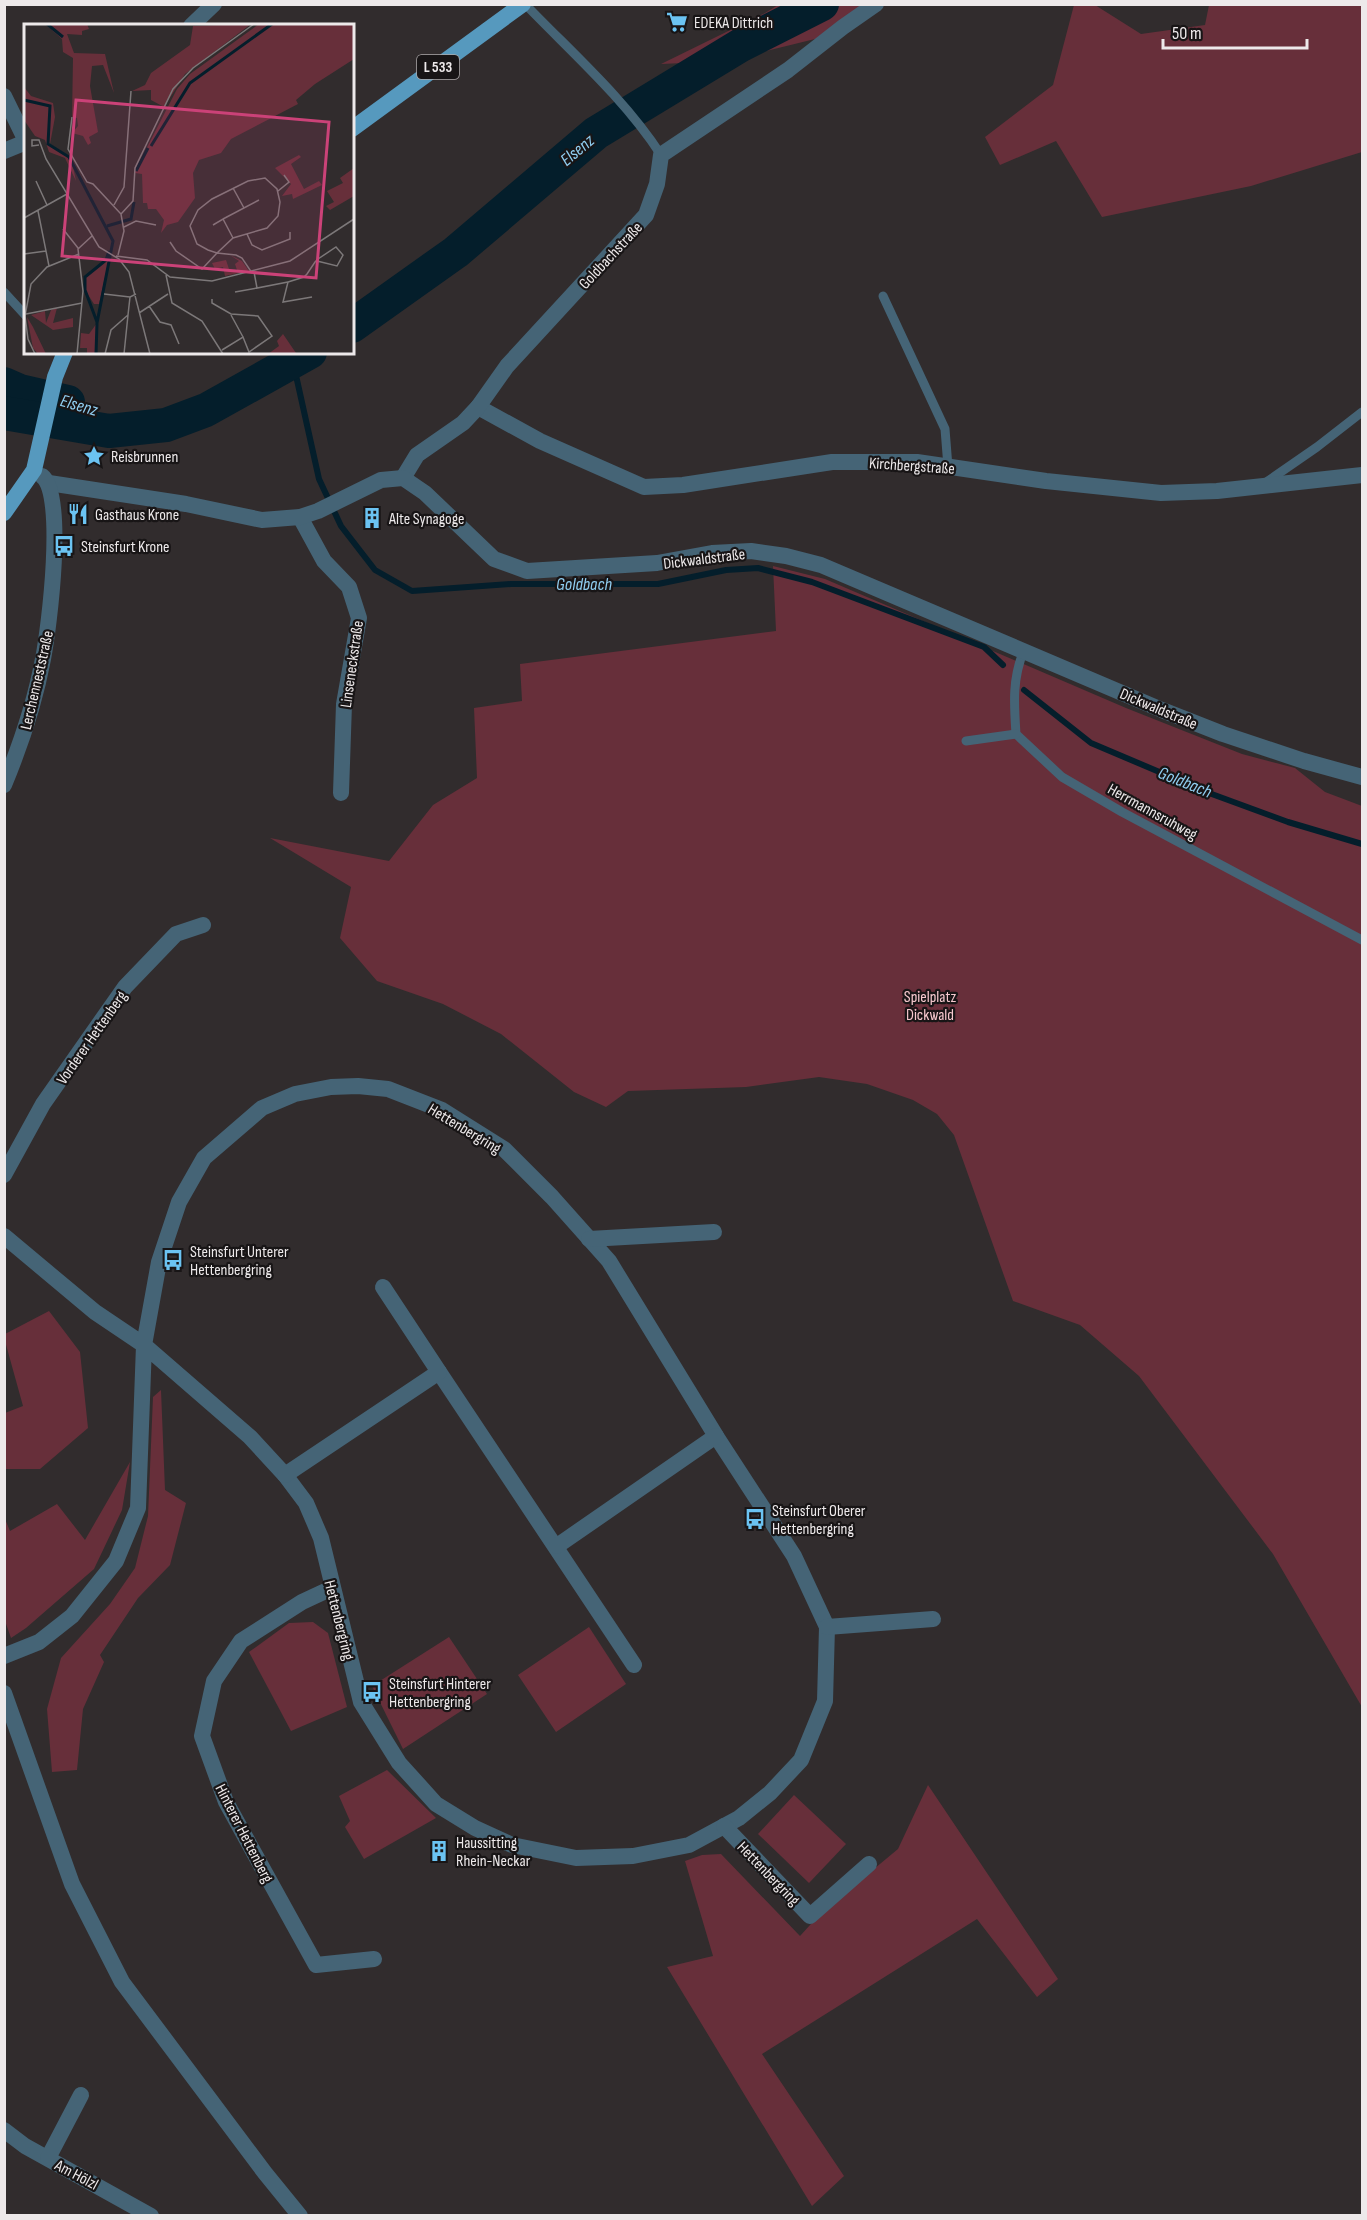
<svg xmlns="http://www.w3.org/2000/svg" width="1367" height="2220" viewBox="0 0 1367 2220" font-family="'Sofia Sans Condensed',sans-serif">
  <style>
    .green { fill: #672f3a }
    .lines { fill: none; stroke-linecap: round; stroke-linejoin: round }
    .stream { stroke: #041e2b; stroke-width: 6 }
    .river { stroke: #041e2b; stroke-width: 34 }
    .service { stroke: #456476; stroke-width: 9 }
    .minor { stroke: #456476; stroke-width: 16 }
    .tertiary { stroke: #456476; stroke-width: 16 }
    .primary { stroke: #5699be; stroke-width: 16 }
    .labels { text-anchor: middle; stroke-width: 4.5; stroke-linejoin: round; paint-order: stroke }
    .shield { fill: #181516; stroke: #ada9aa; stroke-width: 1.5 }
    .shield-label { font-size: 15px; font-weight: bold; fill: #ede9ea }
    .poi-label { font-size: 16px; fill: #ede9ea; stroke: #181516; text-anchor: start }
    .street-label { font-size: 16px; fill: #ede9ea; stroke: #181516 }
    .park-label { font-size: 16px; fill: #f7c9cf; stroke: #181516 }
    .water-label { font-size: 18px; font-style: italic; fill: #90cef1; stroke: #181516 }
    .inset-river { fill: none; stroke: #041e2b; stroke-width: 3 }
    .inset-road { fill: none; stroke: #7c7879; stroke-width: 1.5 }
    .view { fill: #cb4278; fill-opacity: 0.15; stroke: #cb4278; stroke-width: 3 }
    .inset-edge { fill: none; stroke: #ede9ea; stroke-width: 3 }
  </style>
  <rect width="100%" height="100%" fill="#312c2d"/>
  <g class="green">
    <path d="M 778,5 L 862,5 L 819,38 L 726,61 L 661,64 L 765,13 Z"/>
    <path d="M 1074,5 L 1095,5 L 1141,34 L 1205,25 L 1209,5 L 1362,5 L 1362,152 L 1251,186 L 1102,217 L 1056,141 L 1000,165 L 985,137 L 1053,85 Z"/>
    <path d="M 773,566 L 825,579 L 1126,708 L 1242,754 L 1295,768 L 1325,792 L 1362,806 L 1362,1707 L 1273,1554 L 1139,1376 L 1080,1325 L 1013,1301 L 954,1135 L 937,1114 L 913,1100 L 867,1084 L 819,1077 L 746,1087 L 628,1091 L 606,1107 L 574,1092 L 501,1034 L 443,1004 L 377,981 L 340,938 L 351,887 L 270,838 L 389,861 L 433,805 L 477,778 L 474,708 L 522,701 L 520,664 L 776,631 Z"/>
    <path d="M 49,1311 L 80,1352 L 88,1428 L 40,1469 L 5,1469 L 5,1413 L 23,1406 L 5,1341 L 5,1334 Z"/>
    <path d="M 161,1390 L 165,1490 L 186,1503 L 170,1565 L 138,1598 L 100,1655 L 104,1662 L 83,1709 L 77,1770 L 52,1772 L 47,1709 L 61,1658 L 110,1604 L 135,1568 L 148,1516 L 153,1397 Z"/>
    <path d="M 130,1462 L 122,1510 L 94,1569 L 26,1628 L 11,1638 L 5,1621 L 5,1519 L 10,1531 L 57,1504 L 85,1540 Z"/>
    <path d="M 313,1622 L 328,1633 L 347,1707 L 291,1731 L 249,1652 L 289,1623 Z"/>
    <path d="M 589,1627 L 626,1684 L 556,1732 L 518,1675 Z"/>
    <path d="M 449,1637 L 487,1694 L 403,1749 L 372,1686 Z"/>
    <path d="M 387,1770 L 436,1818 L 364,1859 L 345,1827 L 350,1821 L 339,1796 Z"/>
    <path d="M 928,1785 L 1058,1979 L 1037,1997 L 977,1919 L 762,2054 L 844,2176 L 812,2206 L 667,1967 L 713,1956 L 685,1861 L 702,1855 L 721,1854 L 800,1936 L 821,1913 L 898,1849 Z"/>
    <path d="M 794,1795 L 846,1844 L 809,1883 L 758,1834 Z"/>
  </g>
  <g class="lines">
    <g class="stream">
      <path d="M 293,362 L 319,479 L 341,526 L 375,570 L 412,591 L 511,584 L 658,584 L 726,570 L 758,568 L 812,582 L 984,647 L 1003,665"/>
      <path d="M 1024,690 L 1091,743 L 1209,793 L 1288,822 L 1362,844"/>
    </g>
    <g class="river">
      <path d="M 352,326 L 456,252 L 596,133 L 741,45 L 822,4"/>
      <path d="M 4,384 L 20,391 L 68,402"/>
      <path d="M 4,413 L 109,431 L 166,425 L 206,410 L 310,352"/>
    </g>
    <g class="service">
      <path d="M 525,4 C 571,52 624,98 661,155"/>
      <path d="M 4,292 L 26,316"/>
      <path d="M 883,296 L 945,429 L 948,467"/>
      <path d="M 1265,483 L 1317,447 L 1362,412"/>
      <path d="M 1024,650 C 1012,679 1014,704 1016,734 L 1062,777 L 1122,812 L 1362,940"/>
      <path d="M 966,741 L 1016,734"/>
    </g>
    <g class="minor">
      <path d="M 191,26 L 214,4"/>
      <path d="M 4,96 L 26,141"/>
      <path d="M 4,151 L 26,142"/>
      <path d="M 478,407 L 540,441 L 644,487 L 683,485 L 832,462 L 917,462 L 1046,481 L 1161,493 L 1217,491 L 1362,475"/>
      <path d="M 403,478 L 417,455 L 463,423 L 478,407 L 507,366 L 646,215 L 657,184 L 661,155 L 788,70 L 843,27 L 876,4"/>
      <path d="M 300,517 L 324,561 L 349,587 L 359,618 L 344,704 L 341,793"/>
      <path d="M 4,1175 L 43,1104 L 125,987 L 176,934 L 203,925"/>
      <path d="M 4,1236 L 95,1312 L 144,1345 L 250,1437 L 285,1475 L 306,1503 L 321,1538 L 361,1702 L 399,1763 L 436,1804 L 475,1828 L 512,1845 L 576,1858 L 633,1856 L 689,1845 L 739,1818 L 770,1793 L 801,1760 L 825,1701 L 827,1627 L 794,1556 L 716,1436 L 609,1261 L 552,1197 L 504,1149 L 442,1110 L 388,1089 L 358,1086 L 331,1087 L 295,1094 L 262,1108 L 204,1158 L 179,1202 L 159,1262 L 144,1345 L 138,1508 L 116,1561 L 72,1616 L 39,1642 L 4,1656"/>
      <path d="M 589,1239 L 714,1232"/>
      <path d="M 439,1372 L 634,1665"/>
      <path d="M 285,1475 L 439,1372 L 383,1287"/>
      <path d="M 557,1546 L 716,1436"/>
      <path d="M 332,1588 L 302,1602 L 241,1641 L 214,1681 L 202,1736 L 226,1802 L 316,1965 L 374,1959"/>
      <path d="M 827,1627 L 933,1619"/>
      <path d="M 724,1826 L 810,1916 L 869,1864"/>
      <path d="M 4,2130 L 25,2146 L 151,2216"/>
      <path d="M 48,2158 L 81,2095"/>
    </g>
    <g class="tertiary">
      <path d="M 49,483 L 186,504 L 262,520 L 300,517 L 318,511 L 381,480 L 403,478 L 425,493 L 494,559 L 527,571 L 657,563 L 712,553 L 751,551 L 786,556 L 821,565 L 1162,710 L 1223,734 L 1304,761 L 1362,777"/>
      <path d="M 4,785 C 21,744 35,702 43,659 C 49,628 66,494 42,476"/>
      <path d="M 4,1693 L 72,1884 L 122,1982 L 265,2173 L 300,2216"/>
    </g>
    <g class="primary">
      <path d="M 352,129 L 523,4"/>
      <path d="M 4,513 L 34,470 L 55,377 L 65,352"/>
    </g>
  </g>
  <defs>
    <symbol id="supermarket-bare" viewBox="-9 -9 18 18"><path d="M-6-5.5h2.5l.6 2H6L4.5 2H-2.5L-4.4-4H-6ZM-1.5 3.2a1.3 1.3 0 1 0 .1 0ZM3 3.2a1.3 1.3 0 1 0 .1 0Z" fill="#6bc3f2" stroke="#181516" stroke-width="2.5" paint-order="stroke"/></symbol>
    <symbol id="sight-bare" viewBox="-9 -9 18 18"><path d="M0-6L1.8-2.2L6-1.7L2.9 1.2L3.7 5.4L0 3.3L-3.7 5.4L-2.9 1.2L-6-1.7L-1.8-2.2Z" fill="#6bc3f2" stroke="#181516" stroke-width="2.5" paint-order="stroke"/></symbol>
    <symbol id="restaurant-bare" viewBox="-9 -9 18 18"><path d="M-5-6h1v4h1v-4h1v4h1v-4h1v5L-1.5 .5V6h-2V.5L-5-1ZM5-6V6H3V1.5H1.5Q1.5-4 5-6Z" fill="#6bc3f2" stroke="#181516" stroke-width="2.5" paint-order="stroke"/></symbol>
    <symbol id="building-bare" viewBox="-9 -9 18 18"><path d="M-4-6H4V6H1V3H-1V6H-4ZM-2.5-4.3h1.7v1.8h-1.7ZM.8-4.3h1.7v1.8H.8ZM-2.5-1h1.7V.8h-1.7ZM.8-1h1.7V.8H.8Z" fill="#6bc3f2" stroke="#181516" stroke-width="2.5" paint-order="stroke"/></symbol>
    <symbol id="bus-bare" viewBox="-9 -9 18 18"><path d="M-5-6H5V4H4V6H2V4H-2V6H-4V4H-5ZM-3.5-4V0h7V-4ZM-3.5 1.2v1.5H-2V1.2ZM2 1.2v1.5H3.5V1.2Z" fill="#6bc3f2" stroke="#181516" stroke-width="2.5" paint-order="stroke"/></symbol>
  </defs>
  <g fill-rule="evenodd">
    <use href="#supermarket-bare" x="662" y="7" width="30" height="30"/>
    <use href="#sight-bare" x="79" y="441" width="30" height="30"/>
    <use href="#restaurant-bare" x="63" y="499" width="30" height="30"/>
    <use href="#building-bare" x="357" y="503" width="30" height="30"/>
    <use href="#bus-bare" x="49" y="531" width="30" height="30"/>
    <use href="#bus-bare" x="158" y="1245" width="30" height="30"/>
    <use href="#bus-bare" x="740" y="1504" width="30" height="30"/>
    <use href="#bus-bare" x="357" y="1677" width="30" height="30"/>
    <use href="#building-bare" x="424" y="1836" width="30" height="30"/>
  </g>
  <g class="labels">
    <rect class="shield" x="417" y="55" width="42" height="24" rx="4.5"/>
    <g class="shield-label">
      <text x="438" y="72">L 533</text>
    </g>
    <g class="poi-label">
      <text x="694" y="28">EDEKA Dittrich</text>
      <text x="111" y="462">Reisbrunnen</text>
      <text x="95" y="520">Gasthaus Krone</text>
      <text x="389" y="524">Alte Synagoge</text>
      <text x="81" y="552">Steinsfurt Krone</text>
      <text x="190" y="1257">Steinsfurt Unterer<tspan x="190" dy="18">Hettenbergring</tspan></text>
      <text x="772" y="1516">Steinsfurt Oberer<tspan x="772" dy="18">Hettenbergring</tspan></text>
      <text x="389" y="1689">Steinsfurt Hinterer<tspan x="389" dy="18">Hettenbergring</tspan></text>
      <text x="456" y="1848">Haussitting<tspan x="456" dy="18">Rhein-Neckar</tspan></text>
    </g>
    <g class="street-label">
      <text transform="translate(610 255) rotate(-47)" y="6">Goldbachstraße</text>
      <text transform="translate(912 465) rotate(4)" y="6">Kirchbergstraße</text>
      <text transform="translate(704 558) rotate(-7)" y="6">Dickwaldstraße</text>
      <text transform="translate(351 664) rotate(-82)" y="6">Linseneckstraße</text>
      <text transform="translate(36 680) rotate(-77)" y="6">Lerchenneststraße</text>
      <text transform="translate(1159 708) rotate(23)" y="6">Dickwaldstraße</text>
      <text transform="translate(1153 811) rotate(29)" y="6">Herrmannsruhweg</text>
      <text transform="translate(91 1037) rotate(-55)" y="6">Vorderer Hettenberg</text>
      <text transform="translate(465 1128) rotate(31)" y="6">Hettenbergring</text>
      <text transform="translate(340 1620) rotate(76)" y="6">Hettenbergring</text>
      <text transform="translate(245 1833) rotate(63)" y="6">Hinterer Hettenberg</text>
      <text transform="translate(769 1873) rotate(46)" y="6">Hettenbergring</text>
      <text transform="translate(77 2174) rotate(28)" y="6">Am Hölzl</text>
    </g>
    <g class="park-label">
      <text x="930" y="1002">Spielplatz<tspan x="930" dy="18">Dickwald</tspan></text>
    </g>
    <g class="water-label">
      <text transform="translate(577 150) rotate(-40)" y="6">Elsenz</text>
      <text transform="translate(79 405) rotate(16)" y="6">Elsenz</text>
      <text x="584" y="590">Goldbach</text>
      <text transform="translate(1185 782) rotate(22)" y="6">Goldbach</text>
    </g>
  </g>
  <g transform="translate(24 24)">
    <rect width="330" height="330" fill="#312c2d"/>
    <path d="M 21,0 L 63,0 L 65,5 L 58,7 L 58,11 L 43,10 L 50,29 L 81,30 L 90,69 L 79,41 L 68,42 L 66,62 L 74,108 L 65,113 L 67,119 L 64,121 L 59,112 L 48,109 L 54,102 L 53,94 L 48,93 L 49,34 L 39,28 L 38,15 ZM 227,0 L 161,50 L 140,83 L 127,76 L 127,66 L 108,67 L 121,61 L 127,49 L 166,21 L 169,2 ZM 235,0 L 330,0 L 330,35 L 291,60 L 272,76 L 274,80 L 207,115 L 197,129 L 175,136 L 169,149 L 171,174 L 154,198 L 143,201 L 137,209 L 140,196 L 132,185 L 124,185 L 123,179 L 119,179 L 118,150 L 111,149 L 113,143 L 153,65 L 166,50 ZM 0,63 L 7,72 L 29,79 L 31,93 L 26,120 L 47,133 L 52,157 L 41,134 L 25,128 L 21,116 L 11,112 L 0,96 ZM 275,131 L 277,133 L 267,140 L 280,165 L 295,157 L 298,161 L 269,175 L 268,170 L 258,172 L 267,160 L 251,144 ZM 330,144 L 330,172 L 306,186 L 302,182 L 310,178 L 303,167 L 319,159 L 316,154 ZM 206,231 L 218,237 L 225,247 L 201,252 L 199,243 L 191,245 L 188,239 L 202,236 L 206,248 L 213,246 L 211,240 L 215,237 ZM 85,235 L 75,280 L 70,280 L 61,266 L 61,253 ZM 33,284 L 29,299 L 49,294 L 49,303 L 29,306 L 7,291 L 21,287 L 22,299 L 27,286 ZM 3,293 L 9,303 L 22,330 L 14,330 L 9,324 ZM 73,299 L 73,330 L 63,330 L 63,324 L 56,324 L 57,309 L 65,310 ZM 259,310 L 272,329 L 244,330 L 255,322 L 253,317 Z" fill="#672f3a"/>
    <path class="inset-river" d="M 23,0 L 39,13M 0,76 L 26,82 L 24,120 L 45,133 L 89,217 L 73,299 L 72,330M 127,122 L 166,59 L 248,0M 112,147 L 124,124M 83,202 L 107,195 L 110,178M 73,298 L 61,266 L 61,253 L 82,236 L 85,227"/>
    <path class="inset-road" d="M 48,93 L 44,125 L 63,158 L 69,160 L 97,190 L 100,207 L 94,231M 15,121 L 8,122 L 8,116 L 15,116 L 22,135 L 75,223 L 95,235 L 105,248 L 126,330M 12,157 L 23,181M 209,164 L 220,184M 254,167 L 265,158 L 260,151M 90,181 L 100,163 L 107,67M 14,187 L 25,242M 97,190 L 109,177 L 111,144 L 149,65 L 169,44 L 230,0M 0,194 L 43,170M 199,195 L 235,176M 189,201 L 199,195 L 209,214M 100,203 L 112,197 L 132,201M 39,205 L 54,224M 223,210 L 228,221 L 238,226 L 266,215 L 266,208M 146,218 L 152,227 L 178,245 L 193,229 L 209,214 L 243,204 L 254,192 L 256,178 L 253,165 L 241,154 L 224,157 L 188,175 L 174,186 L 166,202 L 173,220 L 184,226 L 193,229 L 212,231 L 218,234 L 228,249M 0,230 L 22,227M 92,232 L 123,236 L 146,253 L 188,257 L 266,237 L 330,195M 230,248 L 233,264 L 264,258 L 259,278 L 288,273M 142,251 L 148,279 L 178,297 L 199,330M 264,258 L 280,253 L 283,250 L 291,238 L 294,235 L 312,223 L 319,231 L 313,242 L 293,237M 211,268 L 233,264M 80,270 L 106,273M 188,275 L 188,279 L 207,290 L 234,292 L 248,312 L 225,328 L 219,313 L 198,326M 125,282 L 136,298 L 147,301 L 155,320M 115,289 L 144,270M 2,290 L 58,279M 207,291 L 219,313M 11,330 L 4,315 L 1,292 L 7,260 L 23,243 L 55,230M 53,330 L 59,267 L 54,225 L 68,212M 81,330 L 87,306 L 104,291 L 106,273 L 112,270M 100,330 L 104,291"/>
    <path class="view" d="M 52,76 L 305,98 L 292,254 L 38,232 Z"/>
    <rect width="330" height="330" class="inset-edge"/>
  </g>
  <rect width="1367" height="2220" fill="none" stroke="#ede9ea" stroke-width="12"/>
  <path d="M1163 39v9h144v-9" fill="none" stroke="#ede9ea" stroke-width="3"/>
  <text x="1172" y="39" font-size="18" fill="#ede9ea" stroke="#181516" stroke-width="4.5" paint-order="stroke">50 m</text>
</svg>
